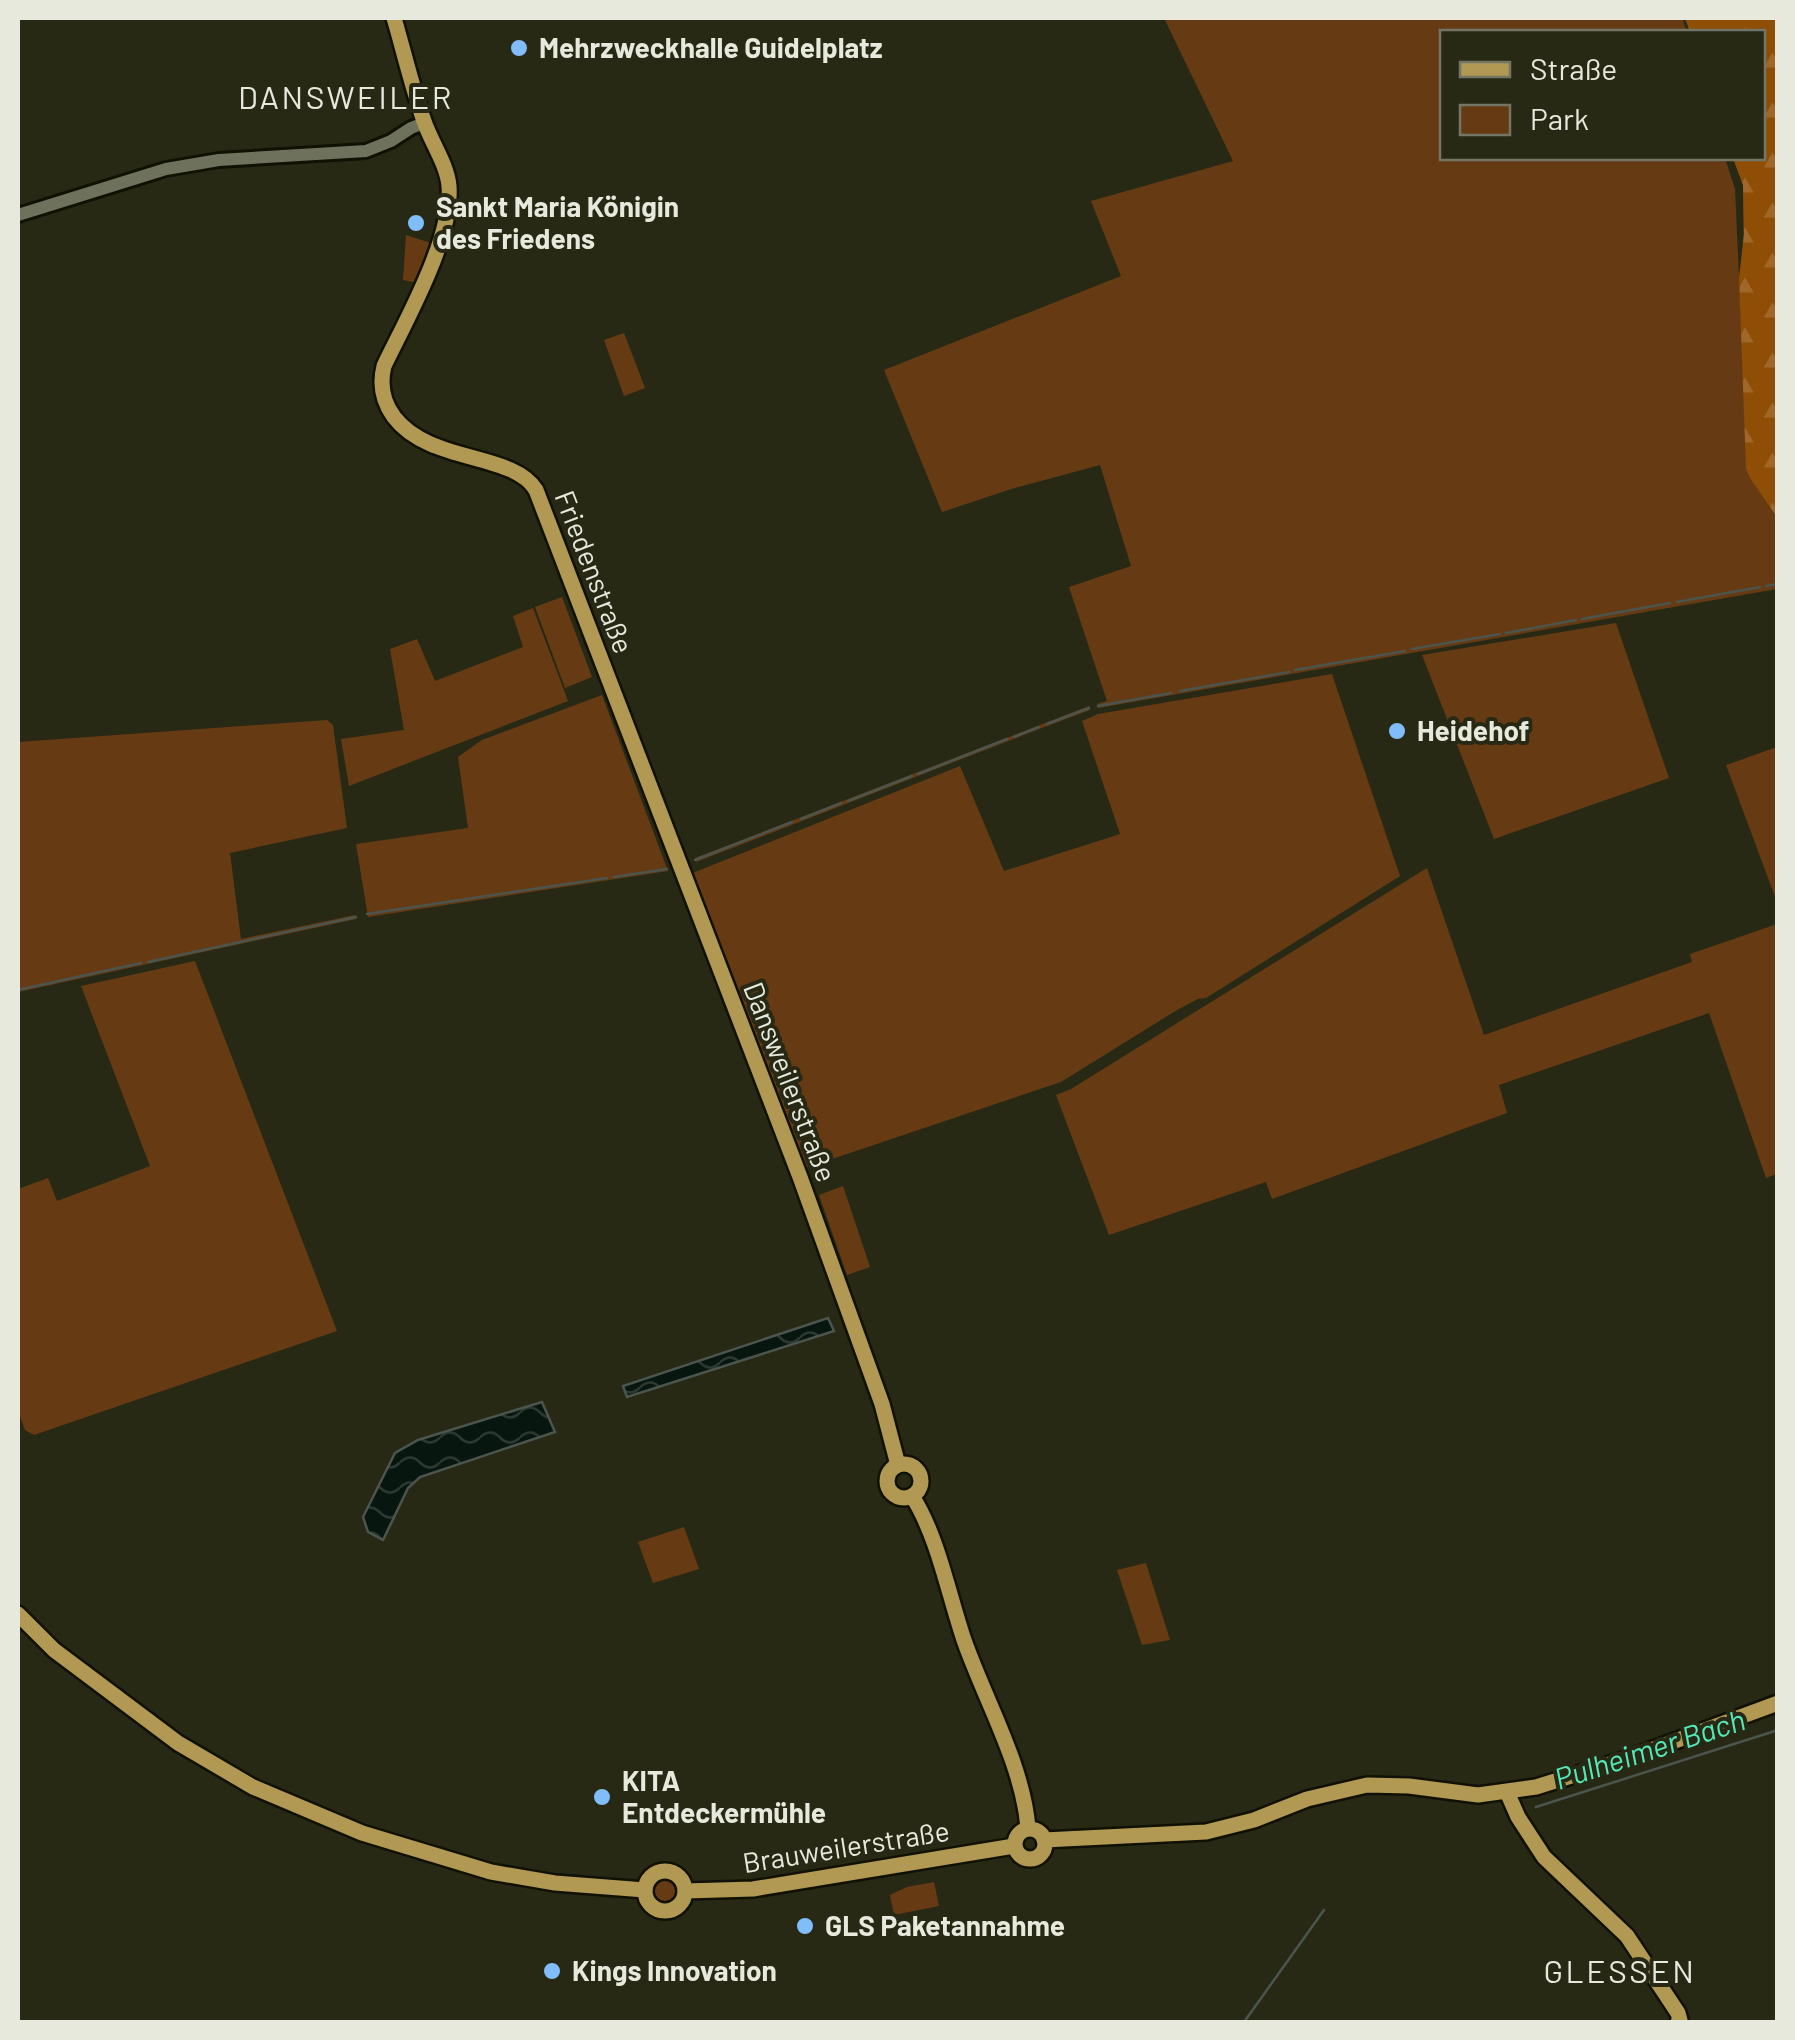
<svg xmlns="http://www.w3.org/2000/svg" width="1795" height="2040" viewBox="0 0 1795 2040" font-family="Barlow,sans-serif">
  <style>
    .green { fill: #663b13 }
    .forest { fill: url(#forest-firs) }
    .water { fill: url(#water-waves); stroke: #4b554e; stroke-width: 2.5 }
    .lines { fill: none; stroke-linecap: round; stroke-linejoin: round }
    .stream { stroke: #4b554e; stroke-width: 2.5 }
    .minor-casing { stroke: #101102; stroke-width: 18 }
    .major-casing { stroke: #101102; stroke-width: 20 }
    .minor { stroke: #6e715b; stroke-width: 12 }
    .major { stroke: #b19954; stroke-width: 15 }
    .poi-dot { fill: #80bdfa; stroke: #272915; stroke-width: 4 }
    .labels { text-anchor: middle; stroke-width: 8; stroke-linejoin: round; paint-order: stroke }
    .poi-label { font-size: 28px; font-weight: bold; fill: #e7e9dd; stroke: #272915; text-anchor: start }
    .street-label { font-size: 28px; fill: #e7e9dd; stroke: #272915 }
    .water-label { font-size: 30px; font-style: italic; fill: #53e9b9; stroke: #272915 }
    .quarter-label { font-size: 32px; letter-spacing: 2.5px; fill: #e7e9dd; stroke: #272915 }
  </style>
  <defs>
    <pattern id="forest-firs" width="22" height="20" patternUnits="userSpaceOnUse" patternTransform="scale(2.5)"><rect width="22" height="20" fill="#8f4e05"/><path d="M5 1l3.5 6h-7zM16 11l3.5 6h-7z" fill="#9f6829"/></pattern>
    <pattern id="water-waves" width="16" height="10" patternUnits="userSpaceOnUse" patternTransform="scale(2.5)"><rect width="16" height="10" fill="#081610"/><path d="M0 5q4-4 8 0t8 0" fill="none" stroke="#2c3832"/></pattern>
  </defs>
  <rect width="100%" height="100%" fill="#272915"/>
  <g class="green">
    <path d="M 1164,18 L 1682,18 L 1687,32 L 1442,32 L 1442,158 L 1725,158 L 1735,189 L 1745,407 L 1743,185 L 1733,158 L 1762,158 L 1762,32 L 1690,32 L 1685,18 L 1777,18 L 1777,589 L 1098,708 L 1097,704 L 1107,701 L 1069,587 L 1131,566 L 1100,465 L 1011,489 L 942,512 L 884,370 L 1121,276 L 1091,201 L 1233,161 Z"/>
    <path d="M 406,235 L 431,243 L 417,283 L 403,280 Z"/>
    <path d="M 624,333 L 645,388 L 624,396 L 604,340 Z"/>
    <path d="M 562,597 L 592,677 L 565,688 L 535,607 Z"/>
    <path d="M 533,608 L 568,701 L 349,786 L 341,739 L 404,730 L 390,649 L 417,639 L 435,681 L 523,647 L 513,616 Z"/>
    <path d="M 1616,623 L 1669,778 L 1494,839 L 1422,655 Z"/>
    <path d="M 1332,674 L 1400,876 L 1206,998 L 1198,999 L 1177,1010 L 1061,1082 L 802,1169 L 690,874 L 960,766 L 1004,871 L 1120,834 L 1082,721 L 1098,714 Z"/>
    <path d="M 602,695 L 668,871 L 368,917 L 356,844 L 468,828 L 458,757 L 482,740 Z"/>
    <path d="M 1089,706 L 1090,710 L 1039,729 L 696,862 L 695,858 Z"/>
    <path d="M 327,720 L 333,725 L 347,828 L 230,853 L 241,939 L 355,915 L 356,919 L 18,992 L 18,742 Z"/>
    <path d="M 1777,747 L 1778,747 L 1777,902 L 1726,765 Z"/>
    <path d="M 1427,868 L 1484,1035 L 1692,962 L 1690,954 L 1777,924 L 1777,1174 L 1766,1178 L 1709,1013 L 1499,1085 L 1507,1113 L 1272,1199 L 1266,1182 L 1109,1235 L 1056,1095 L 1071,1089 Z"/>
    <path d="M 195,961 L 337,1331 L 34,1435 L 25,1430 L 18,1411 L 18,1189 L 48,1178 L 57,1201 L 150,1166 L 81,986 Z"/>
    <path d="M 843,1186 L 870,1267 L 847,1275 L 819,1195 Z"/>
    <path d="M 684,1527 L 699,1569 L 653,1583 L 638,1542 Z"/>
    <path d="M 1146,1563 L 1170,1640 L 1142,1645 L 1117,1570 Z"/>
    <circle cx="665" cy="1890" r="15"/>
    <path d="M 934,1882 L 939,1906 L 894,1915 L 890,1895 L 907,1887 Z"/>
  </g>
  <path class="forest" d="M 1685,18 L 1777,18 L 1777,517 L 1750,478 L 1746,468 L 1739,278 L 1744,234 L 1743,185 L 1733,158 L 1762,158 L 1762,32 L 1690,32 Z"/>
  <g class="water">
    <path d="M 828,1318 L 834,1331 L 627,1397 L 623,1386 Z"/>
    <path d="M 542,1402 L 555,1432 L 420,1477 L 408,1488 L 383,1540 L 368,1532 L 363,1517 L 395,1453 L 418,1440 Z"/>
  </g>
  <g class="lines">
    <g class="stream">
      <path d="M 1766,586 L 1778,584"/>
      <path d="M 1677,602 L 1760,587"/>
      <path d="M 1582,619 L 1670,603"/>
      <path d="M 1506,633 L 1576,620"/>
      <path d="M 1412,649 L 1500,634"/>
      <path d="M 1295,670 L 1405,651"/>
      <path d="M 1180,691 L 1289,672"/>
      <path d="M 1098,706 L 1171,693"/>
      <path d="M 1047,724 L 1089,708"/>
      <path d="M 1014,737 L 1039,727"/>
      <path d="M 918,774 L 1007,739"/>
      <path d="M 848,801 L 912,776"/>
      <path d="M 801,819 L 841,803"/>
      <path d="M 695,860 L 792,822"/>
      <path d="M 614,877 L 667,869"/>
      <path d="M 367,914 L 607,878"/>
      <path d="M 148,962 L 356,917"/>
      <path d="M 18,990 L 141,963"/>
      <path d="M 1536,1807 L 1778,1730"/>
      <path d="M 1244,2022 L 1324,1910"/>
    </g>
    <defs>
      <path id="minor" d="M 18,215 L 166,169 L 219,160 L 366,151 L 391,141 L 411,128 L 424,123"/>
      <g id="major">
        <path d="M 394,18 C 404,52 412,87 424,121 C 431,142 447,164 449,186 C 453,238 406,320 384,366 C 379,386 383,402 394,417 C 430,464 513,452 536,490 L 800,1177 L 882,1404 L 898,1465"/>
        <circle cx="904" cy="1481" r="17"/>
        <path d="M 912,1496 C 937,1534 949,1596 964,1640 C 985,1700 1023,1765 1028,1828"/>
        <path d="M 18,1614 L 54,1650 L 178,1743 L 253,1787 L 362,1833 L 491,1872 L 555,1883 L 645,1890"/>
        <path d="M 1507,1792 L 1518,1817 L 1544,1857 L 1627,1936 L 1678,2013 L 1680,2020 L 1678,2022"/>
        <circle cx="1030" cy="1844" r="15"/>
        <path d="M 1044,1840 L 1206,1832 L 1254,1820 L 1307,1799 L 1367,1785 L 1409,1786 L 1478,1795 L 1536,1787 L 1629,1758 L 1778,1703"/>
        <circle cx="665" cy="1891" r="20"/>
        <path d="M 685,1891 L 753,1889 L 1014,1846"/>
      </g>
    </defs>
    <use href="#minor" class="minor-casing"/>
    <use href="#major" class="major-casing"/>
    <use href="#minor" class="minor"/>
    <use href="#major" class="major"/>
  </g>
  <g class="poi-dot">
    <circle cx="519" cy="48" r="10"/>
    <circle cx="416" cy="223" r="10"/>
    <circle cx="1397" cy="731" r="10"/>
    <circle cx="602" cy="1797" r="10"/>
    <circle cx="805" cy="1926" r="10"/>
    <circle cx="552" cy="1971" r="10"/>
  </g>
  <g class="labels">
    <g class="poi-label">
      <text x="539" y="58">Mehrzweckhalle Guidelplatz</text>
      <text x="436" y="217">Sankt Maria Königin<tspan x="436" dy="32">des Friedens</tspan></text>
      <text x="1417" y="741">Heidehof</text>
      <text x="622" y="1791">KITA<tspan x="622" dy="32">Entdeckermühle</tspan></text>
      <text x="825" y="1936">GLS Paketannahme</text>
      <text x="572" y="1981">Kings Innovation</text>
    </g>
    <g class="street-label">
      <text transform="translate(594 572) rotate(69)" y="10">Friedenstraße</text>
      <text transform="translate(790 1082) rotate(69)" y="10">Dansweilerstraße</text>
      <text transform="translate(846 1847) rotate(-9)" y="10">Brauweilerstraße</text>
    </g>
    <g class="water-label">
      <text transform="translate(1650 1750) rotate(-18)" y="10">Pulheimer Bach</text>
    </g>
    <g class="quarter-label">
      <text x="346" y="109">DANSWEILER</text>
      <text x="1620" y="1983">GLESSEN</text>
    </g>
  </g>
  <rect width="1795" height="2040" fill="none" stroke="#e7e9dd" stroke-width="40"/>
  <rect x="1440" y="30" width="325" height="130" fill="#272915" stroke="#747665" stroke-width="2.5"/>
  <rect x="1460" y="62" width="50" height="15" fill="#b19954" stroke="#747665" stroke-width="2.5"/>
  <text x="1530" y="80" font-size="30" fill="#e7e9dd">Straße</text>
  <rect x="1460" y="105" width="50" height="30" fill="#663b13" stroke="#747665" stroke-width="2.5"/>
  <text x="1530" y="130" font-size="30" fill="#e7e9dd">Park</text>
</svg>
